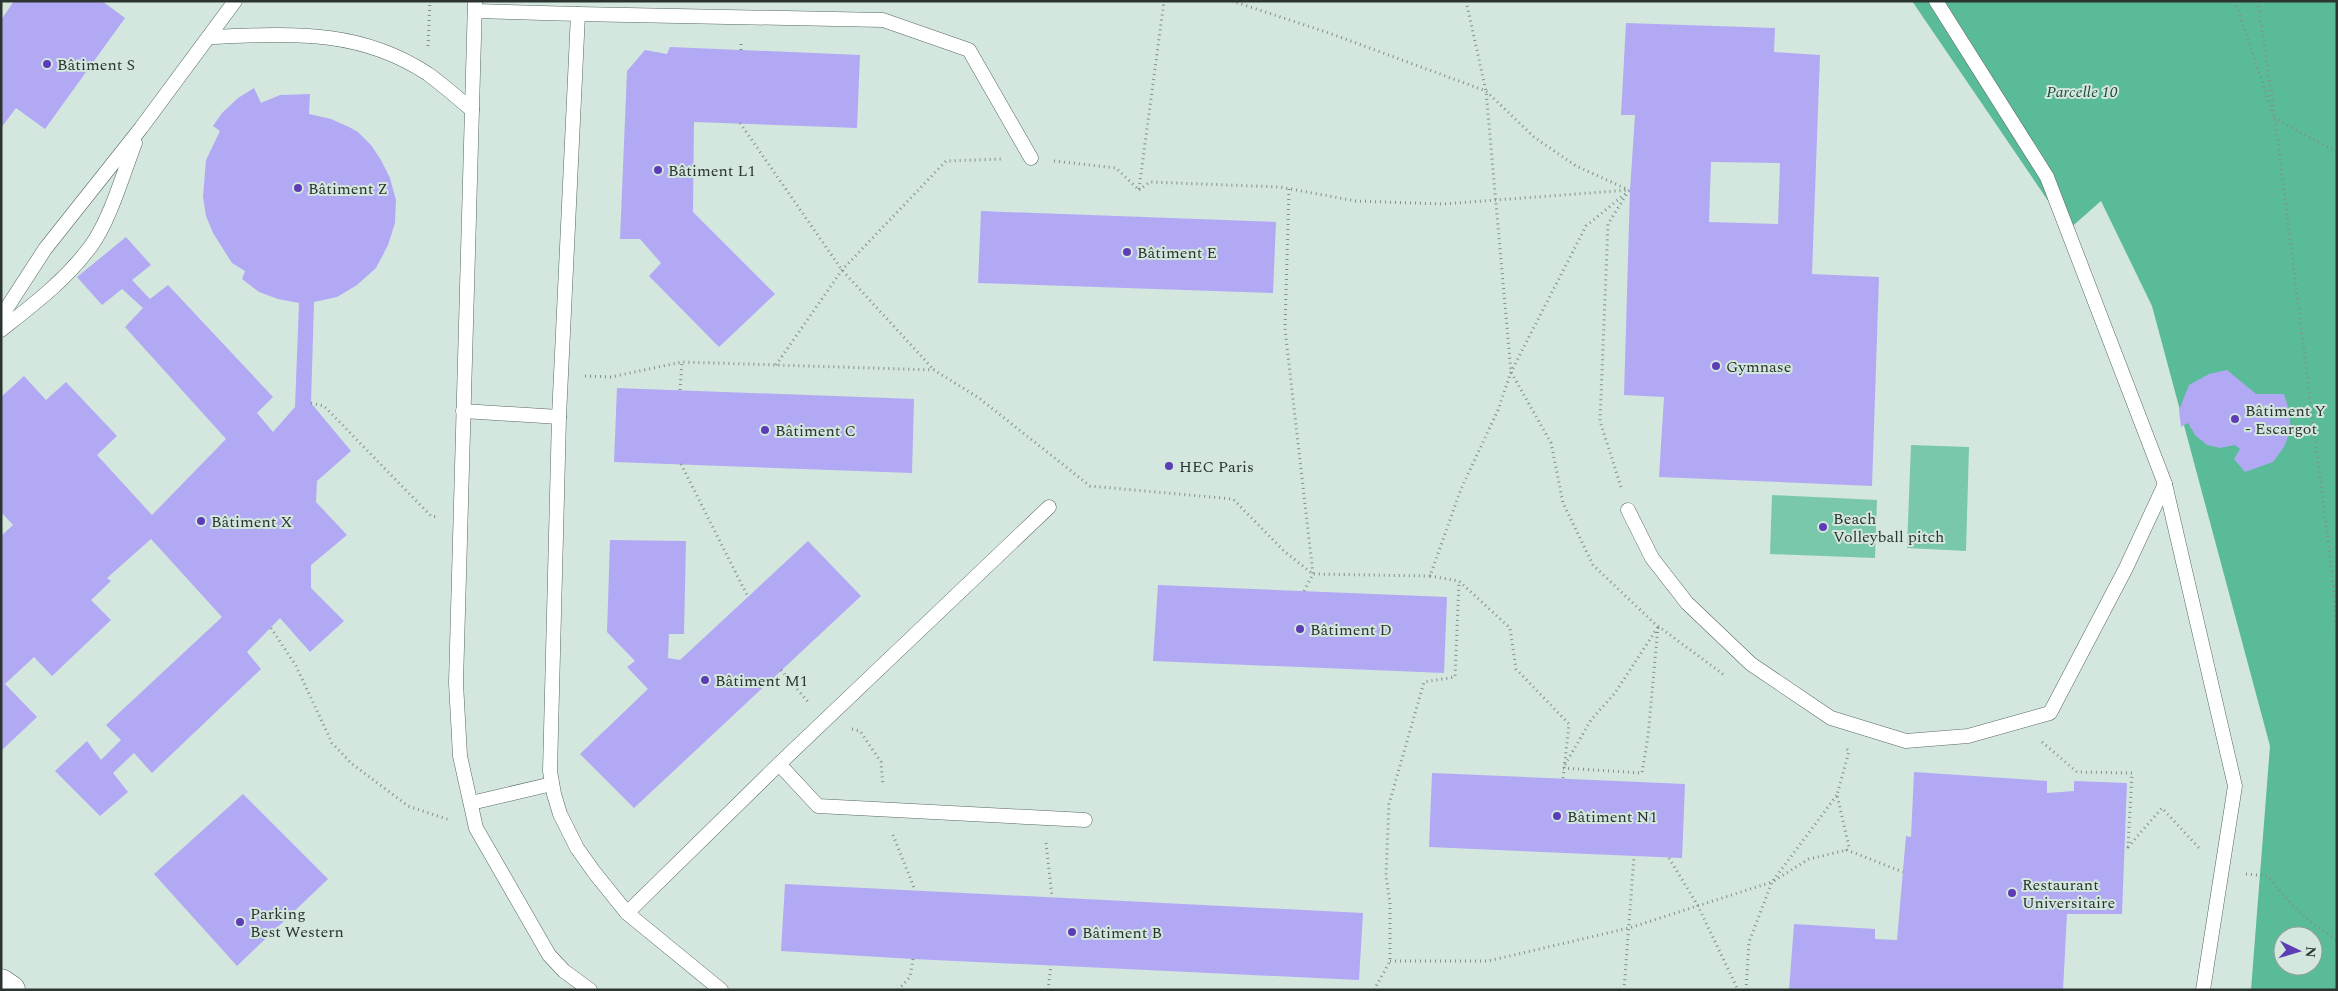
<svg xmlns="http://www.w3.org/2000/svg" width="2338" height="991" viewBox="0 0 2338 991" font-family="Spectral,serif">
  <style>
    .green { fill: #79c8a9 }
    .forest { fill: #5abb98; fill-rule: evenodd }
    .building { fill: #b2a9f4; fill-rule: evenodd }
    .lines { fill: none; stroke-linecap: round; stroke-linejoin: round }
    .service-casing { stroke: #576861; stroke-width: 15 }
    .secondary-casing { stroke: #576861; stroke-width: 29 }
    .path { stroke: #82908a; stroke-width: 3; stroke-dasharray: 1 4; stroke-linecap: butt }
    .service { stroke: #fff; stroke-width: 14 }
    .secondary { stroke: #fff; stroke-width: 28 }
    .poi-dot { fill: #5d3db5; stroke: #d3e7de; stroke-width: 2 }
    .labels { text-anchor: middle; stroke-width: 4; stroke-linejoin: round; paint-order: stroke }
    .poi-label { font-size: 16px; fill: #2c3430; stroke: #d3e7de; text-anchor: start }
    .park-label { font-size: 16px; font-style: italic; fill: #214b3c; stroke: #d3e7de }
  </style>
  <rect width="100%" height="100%" fill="#d3e7de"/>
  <g class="green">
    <path d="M 1911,445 L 1969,447 L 1966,551 L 1907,548 Z"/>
    <path d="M 1772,495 L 1877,500 L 1875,558 L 1770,554 Z"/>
  </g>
  <path class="forest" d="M 1912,1 L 2337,1 L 2337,990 L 2251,990 L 2270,746 L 2152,306 L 2101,201 L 2068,230 ZM 2283,936 L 2313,936 L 2313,966 L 2283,966 Z"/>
  <g class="building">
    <path d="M 14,1 L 102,1 L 125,18 L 45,129 L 16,108 L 1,128 L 1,20 Z"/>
    <path d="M 1626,23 L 1775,28 L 1774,52 L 1820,55 L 1812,274 L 1879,277 L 1872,486 L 1659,477 L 1664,397 L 1624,395 L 1630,190 L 1635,115 L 1621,115 ZM 1711,162 L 1780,163 L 1778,224 L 1709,222 Z"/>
    <path d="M 670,47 L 860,55 L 857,128 L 694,122 L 693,212 L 775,294 L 719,347 L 649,276 L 661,263 L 640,239 L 620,239 L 627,71 L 645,50 L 667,54 Z"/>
    <path d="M 254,88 L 261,103 L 280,95 L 310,94 L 309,114 L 331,119 L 349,127 L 358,132 L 371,145 L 381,160 L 390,178 L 396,200 L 395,223 L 388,245 L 376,268 L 357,285 L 337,297 L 314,302 L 311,403 L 351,451 L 317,481 L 316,502 L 347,535 L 311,565 L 311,588 L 344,621 L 310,652 L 280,618 L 247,652 L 261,669 L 152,773 L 134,753 L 113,773 L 128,792 L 100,816 L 55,771 L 87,741 L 101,760 L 121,740 L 106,725 L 222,617 L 151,539 L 107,578 L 111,581 L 91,600 L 111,620 L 52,676 L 34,657 L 5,684 L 37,717 L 1,751 L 1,536 L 13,525 L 1,512 L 1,397 L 24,376 L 46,400 L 66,382 L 117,436 L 97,455 L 152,515 L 226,439 L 125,327 L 143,308 L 122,289 L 102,305 L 77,277 L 126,237 L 151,265 L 132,280 L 150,299 L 168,285 L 273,397 L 257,413 L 273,432 L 295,407 L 299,303 L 278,299 L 259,292 L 242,279 L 245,271 L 232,263 L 213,233 L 206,216 L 203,197 L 206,160 L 220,131 L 213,126 L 222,113 L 238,98 Z"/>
    <path d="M 981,211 L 1276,222 L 1273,293 L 978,283 Z"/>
    <path d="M 2227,370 L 2256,394 L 2284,394 L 2290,414 L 2290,431 L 2284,447 L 2273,462 L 2245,472 L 2234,459 L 2240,449 L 2235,445 L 2220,448 L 2207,445 L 2195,435 L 2188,423 L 2181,427 L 2179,410 L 2189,385 L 2209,374 Z"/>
    <path d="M 617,388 L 914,399 L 912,473 L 614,462 Z"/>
    <path d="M 610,540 L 686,541 L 684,634 L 669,634 L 668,658 L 680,660 L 808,541 L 861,596 L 634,808 L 580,754 L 648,689 L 627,667 L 635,661 L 607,632 Z"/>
    <path d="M 1158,585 L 1447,597 L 1444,673 L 1153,661 Z"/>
    <path d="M 1914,772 L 2047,781 L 2047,793 L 2074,791 L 2074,781 L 2127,783 L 2122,914 L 2067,914 L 2063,990 L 1789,990 L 1794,924 L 1875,929 L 1875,939 L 1897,940 L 1906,836 L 1911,837 Z"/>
    <path d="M 1432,773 L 1685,784 L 1682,858 L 1429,847 Z"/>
    <path d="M 243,794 L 328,879 L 237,966 L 154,874 Z"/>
    <path d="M 785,884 L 1363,913 L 1359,980 L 913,959 L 781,951 Z"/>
  </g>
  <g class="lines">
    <defs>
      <g id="service">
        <path d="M 475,1 L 456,683 L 460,756 L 476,828 L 549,955 L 564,971 L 590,990"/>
        <path d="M 1936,1 L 2047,177 L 2165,484 L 2235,786 L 2203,990"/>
        <path d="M 475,11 L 578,14"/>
        <path d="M 210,37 C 289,34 358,28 428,74 C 443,85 458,98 472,110"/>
        <path d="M 1,317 L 45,249 L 141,128 L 235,1"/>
        <path d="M 1,330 C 34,304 66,280 91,246 C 110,220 123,174 135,143"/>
        <path d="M 463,411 L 559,417"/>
        <path d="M 1628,510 L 1652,558 L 1687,603 L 1751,664 L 1831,718 L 1906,741 L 1968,736 L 2050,713 L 2126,568 L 2165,484"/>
        <path d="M 779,764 L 818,806 L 1085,820"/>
        <path d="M 471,803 L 552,784"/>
        <path d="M 627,913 L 779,764 L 1049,507"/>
        <path d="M 721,990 L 627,913 L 594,872 L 577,848 L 560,814 L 554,794 L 550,771 L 559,417 L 578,14 L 883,20 L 969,50 L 1031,158"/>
      </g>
      <path id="secondary" d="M 1,983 L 11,990"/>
    </defs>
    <use href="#service" class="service-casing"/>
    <use href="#secondary" class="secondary-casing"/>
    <g class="path">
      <path d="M 1232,1 L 1329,33 L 1486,91 L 1534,137 L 1576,166 L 1629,190"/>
      <path d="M 1466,1 L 1486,91 L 1511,372 L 1551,443 L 1563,503 L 1593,565 L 1654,623 L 1724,675"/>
      <path d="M 2235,1 L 2275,120 L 2333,580 L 2337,646"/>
      <path d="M 2258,1 L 2274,112"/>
      <path d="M 428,46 L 430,1"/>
      <path d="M 741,50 L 741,42"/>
      <path d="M 2274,118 L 2337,152"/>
      <path d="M 740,123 L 842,270 L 934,370"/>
      <path d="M 1054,161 L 1116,168 L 1139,190"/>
      <path d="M 1139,189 L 1164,1"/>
      <path d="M 1289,189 L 1285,329 L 1313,574"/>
      <path d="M 1139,190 L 1150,182 L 1280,187 L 1356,201 L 1443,204 L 1629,190"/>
      <path d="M 776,365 L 842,270 L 946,161 L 1003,159"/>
      <path d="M 585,376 L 611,377 L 682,362 L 934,370 L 979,398 L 1090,486 L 1233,499 L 1285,552 L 1313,574"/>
      <path d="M 680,390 L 682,362"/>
      <path d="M 311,403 L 324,406 L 431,516 L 437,517"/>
      <path d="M 681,464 L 748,597"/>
      <path d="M 1621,487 L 1600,421 L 1608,224 L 1628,192"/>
      <path d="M 1430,576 L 1459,581 L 1510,628 L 1516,669 L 1569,724 L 1563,779"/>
      <path d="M 1304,591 L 1313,574 L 1430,576 L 1461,489 L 1498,410 L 1511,372 L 1586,226 L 1630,190"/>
      <path d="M 1658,627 L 1648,736 L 1642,773 L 1563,768 L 1591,720 L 1615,693 Z"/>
      <path d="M 271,628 L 296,666 L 332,743 L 352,764 L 408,806 L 450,820"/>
      <path d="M 781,670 L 808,702"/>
      <path d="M 852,729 L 860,731 L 881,762 L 883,785"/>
      <path d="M 2042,742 L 2077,772 L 2132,773 L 2128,847 L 2162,808 L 2200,849"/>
      <path d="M 1847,749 L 1849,751 L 1837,795 L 1849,847 L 1847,850 L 1903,872"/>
      <path d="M 893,835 L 915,890"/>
      <path d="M 1046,843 L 1052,897"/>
      <path d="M 1669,858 L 1698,906 L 1738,990"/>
      <path d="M 2246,874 L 2268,876 C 2289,904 2307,921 2337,940"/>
      <path d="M 1390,961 L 1488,961 L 1629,928 L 1772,882 L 1837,795"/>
      <path d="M 898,990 L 910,977 L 913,959"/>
      <path d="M 1048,990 L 1051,965"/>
      <path d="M 1374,990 L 1390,961 L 1390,903 L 1386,876 L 1389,804 L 1424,682 L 1455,677 L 1459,581"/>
      <path d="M 1624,990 L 1634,856"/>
      <path d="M 1746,990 L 1749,942 L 1772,882 L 1809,859 L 1847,850"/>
    </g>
    <use href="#service" class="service"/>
    <use href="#secondary" class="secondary"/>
  </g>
  <g class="poi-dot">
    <circle cx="47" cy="64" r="5"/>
    <circle cx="658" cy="170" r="5"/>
    <circle cx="298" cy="188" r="5"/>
    <circle cx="1127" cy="252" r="5"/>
    <circle cx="1716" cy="366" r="5"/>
    <circle cx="2235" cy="419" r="5"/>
    <circle cx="765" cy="430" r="5"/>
    <circle cx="1169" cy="466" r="5"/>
    <circle cx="201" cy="521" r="5"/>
    <circle cx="1823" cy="527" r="5"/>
    <circle cx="1300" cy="629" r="5"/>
    <circle cx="705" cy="680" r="5"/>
    <circle cx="1557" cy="816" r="5"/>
    <circle cx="2012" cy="893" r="5"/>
    <circle cx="240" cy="922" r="5"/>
    <circle cx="1072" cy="932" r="5"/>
  </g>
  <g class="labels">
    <g class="poi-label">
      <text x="57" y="70">Bâtiment S</text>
      <text x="668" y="176">Bâtiment L1</text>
      <text x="308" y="194">Bâtiment Z</text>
      <text x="1137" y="258">Bâtiment E</text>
      <text x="1726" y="372">Gymnase</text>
      <text x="2245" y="416">Bâtiment Y<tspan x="2245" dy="18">- Escargot</tspan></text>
      <text x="775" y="436">Bâtiment C</text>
      <text x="1179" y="472">HEC Paris</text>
      <text x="1833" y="524">Beach<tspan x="1833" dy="18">Volleyball pitch</tspan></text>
      <text x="211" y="527">Bâtiment X</text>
      <text x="1310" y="635">Bâtiment D</text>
      <text x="715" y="686">Bâtiment M1</text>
      <text x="1567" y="822">Bâtiment N1</text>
      <text x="2022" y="890">Restaurant<tspan x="2022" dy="18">Universitaire</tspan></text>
      <text x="250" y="919">Parking<tspan x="250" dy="18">Best Western</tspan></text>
      <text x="1082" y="938">Bâtiment B</text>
    </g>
    <g class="park-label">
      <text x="2082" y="97">Parcelle 10</text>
    </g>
  </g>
  <rect width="2338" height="991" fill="none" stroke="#2c3430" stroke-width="5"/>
  <g transform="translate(2298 951) rotate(95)"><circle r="24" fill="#d3e7de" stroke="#909f98"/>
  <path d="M0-4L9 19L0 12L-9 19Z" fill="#5d3db5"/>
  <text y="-8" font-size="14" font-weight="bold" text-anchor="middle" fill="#2c3430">N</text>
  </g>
</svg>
